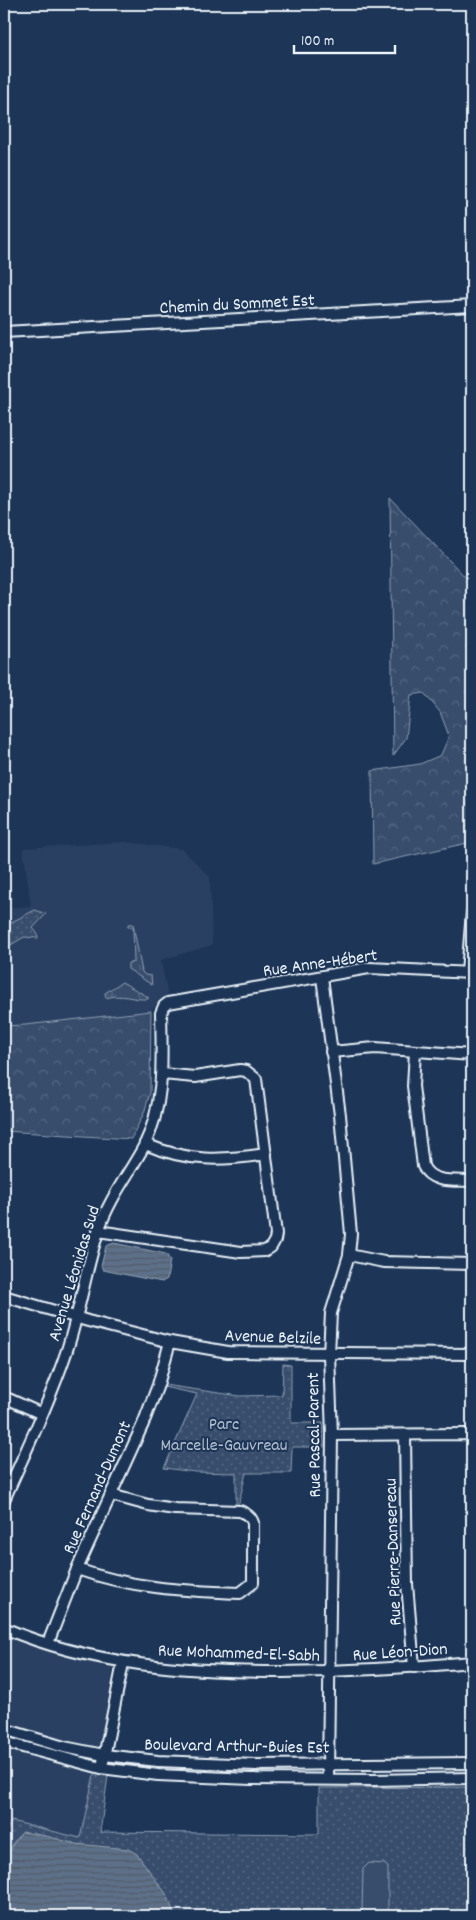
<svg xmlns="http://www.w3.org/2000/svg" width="476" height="1920" viewBox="0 0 476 1920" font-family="Dekko,sans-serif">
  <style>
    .built { fill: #2a4162 }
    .grass { fill: url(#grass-tufts); stroke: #909fb2 }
    .forest { fill: url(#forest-crowns); stroke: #909fb2 }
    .park { fill: url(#park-dots); stroke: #909fb2 }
    .pitch { fill: #374d6c; stroke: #909fb2 }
    .water { fill: url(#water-rules); stroke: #95a4b5 }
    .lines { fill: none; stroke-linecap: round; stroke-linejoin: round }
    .minor-casing { stroke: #e8f1f8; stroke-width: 14 }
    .minor { stroke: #1d3557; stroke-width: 10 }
    .labels { text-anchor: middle; stroke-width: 4; stroke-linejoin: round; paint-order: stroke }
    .street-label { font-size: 18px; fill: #e8f1f8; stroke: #1d3557 }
    .park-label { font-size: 18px; fill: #b3c0ce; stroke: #1d3557 }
  </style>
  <defs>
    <pattern id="grass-tufts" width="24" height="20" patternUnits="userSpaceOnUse" patternTransform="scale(1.25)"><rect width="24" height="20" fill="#374d6c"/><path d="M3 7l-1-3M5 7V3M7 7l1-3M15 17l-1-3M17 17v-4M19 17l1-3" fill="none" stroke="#546782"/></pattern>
    <pattern id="forest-crowns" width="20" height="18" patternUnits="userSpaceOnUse" patternTransform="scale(1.25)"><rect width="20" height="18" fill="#374d6c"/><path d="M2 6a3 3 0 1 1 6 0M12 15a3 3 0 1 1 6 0" fill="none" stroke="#546782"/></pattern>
    <pattern id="park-dots" width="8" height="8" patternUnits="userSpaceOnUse" patternTransform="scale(1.25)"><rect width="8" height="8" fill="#374d6c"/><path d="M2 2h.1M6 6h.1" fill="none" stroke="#546782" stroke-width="1.8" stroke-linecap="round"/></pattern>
    <pattern id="water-rules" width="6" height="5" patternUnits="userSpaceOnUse" patternTransform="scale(1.25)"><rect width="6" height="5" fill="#5d7089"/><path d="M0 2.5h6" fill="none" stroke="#505a66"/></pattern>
  </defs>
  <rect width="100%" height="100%" fill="#1d3557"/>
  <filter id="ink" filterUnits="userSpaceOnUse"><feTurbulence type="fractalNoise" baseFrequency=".02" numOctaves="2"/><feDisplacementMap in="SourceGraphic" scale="10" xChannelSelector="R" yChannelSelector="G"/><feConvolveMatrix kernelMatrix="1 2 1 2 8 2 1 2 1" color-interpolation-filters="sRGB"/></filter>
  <g filter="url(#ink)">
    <g class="built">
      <path d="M 125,842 L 182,849 L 210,877 L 212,945 L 161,960 L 168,998 L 160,999 L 151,1011 L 25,1025 L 4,1026 L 4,908 L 31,906 L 23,848 Z"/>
      <path d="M 4,1635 L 113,1669 L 96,1767 L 80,1838 L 11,1821 L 4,1837 Z"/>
    </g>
    <g class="grass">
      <path d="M 128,924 L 133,924 L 142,972 L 145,975 L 151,976 L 152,985 L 128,969 L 128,963 L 134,962 L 133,927 L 128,927 Z"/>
      <path d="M 122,982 L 148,997 L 148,999 C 132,1000 123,993 106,998 L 105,993 Z"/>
    </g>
    <g class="forest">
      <path d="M 390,498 L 467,579 L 470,523 L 472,523 L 472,842 L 373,864 L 372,771 L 420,764 L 441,755 L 449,736 L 440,712 L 424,693 L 411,695 L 406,738 L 393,756 Z"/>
      <path d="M 151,1011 L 150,1093 L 144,1113 L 131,1139 L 4,1131 L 4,1026 L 25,1025 Z"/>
    </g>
    <g class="park">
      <path d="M 35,910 L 46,914 L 33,928 L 37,933 L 38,938 L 24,937 L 9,946 L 4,938 L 4,926 Z"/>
      <path d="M 283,1364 L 291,1365 L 291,1423 L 323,1423 L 324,1447 L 292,1447 L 291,1473 L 246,1473 L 238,1506 L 236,1506 L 236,1473 L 195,1472 L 164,1468 L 197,1394 L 163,1387 L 164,1385 L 240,1396 L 282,1395 Z"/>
      <path d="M 94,1775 L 108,1776 L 100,1832 L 319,1834 L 319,1788 L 472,1787 L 472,1916 L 4,1916 L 4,1837 L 11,1821 L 80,1838 Z"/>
    </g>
    <g class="pitch">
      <path d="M 470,1823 L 472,1823 L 472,1916 L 467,1916 Z"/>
      <path d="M 369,1863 L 385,1864 L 388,1868 L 388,1912 L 386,1916 L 365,1916 L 362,1912 L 363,1869 Z"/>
      <path d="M 406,1911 L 441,1912 L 441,1916 L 406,1916 Z"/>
    </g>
    <g class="water">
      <path d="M 114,1243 L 166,1254 L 170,1260 L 167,1279 L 162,1282 L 103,1270 L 101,1266 L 106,1246 Z"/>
      <path d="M 23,1832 L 46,1836 L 76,1844 L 128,1849 L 137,1854 L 167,1895 L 175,1916 L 4,1916 C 4,1891 1,1849 23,1832 Z"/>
    </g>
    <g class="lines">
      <defs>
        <g id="minor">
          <path d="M 4,332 L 472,306"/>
          <path d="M 467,972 L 472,912"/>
          <path d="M 322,977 L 340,1115 L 351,1234 L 349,1255 L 331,1313 L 329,1354 L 332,1435 L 328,1778"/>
          <path d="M 415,1051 L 413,1086 L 423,1166 C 431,1184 455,1180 472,1181"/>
          <path d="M 331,1052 L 375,1048 L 472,1055"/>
          <path d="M 145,1144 C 187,1162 221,1161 266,1154"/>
          <path d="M 98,1231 L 241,1252 L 265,1251 L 271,1247 L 275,1240 L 276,1234 L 256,1079 L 246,1071 L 240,1070 L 195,1077 L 162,1074"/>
          <path d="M 349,1255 L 384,1262 L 472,1264"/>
          <path d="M 4,1296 L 88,1321 L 170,1342 L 228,1352 L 472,1354"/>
          <path d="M 4,1397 L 42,1414"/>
          <path d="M 332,1435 L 465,1434 L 472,1436"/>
          <path d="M 405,1435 L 407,1584 L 414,1667"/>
          <path d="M 4,1500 C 26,1450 50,1401 67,1350 C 80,1310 86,1268 99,1229 C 109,1199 129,1174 144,1146 C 165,1104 162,1058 161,1013 L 164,1006 L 168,1003 L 369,968 L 472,973"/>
          <path d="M 77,1569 C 130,1588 184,1591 240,1593 L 253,1583 L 253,1523 C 251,1516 246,1514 240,1511 L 175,1509 L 148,1505 L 111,1495"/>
          <path d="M 4,1628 C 93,1666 188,1672 283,1672 C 347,1671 408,1668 472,1662"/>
          <path d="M 48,1643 L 77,1569 L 143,1424 L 158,1385 L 170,1342"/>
          <path d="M 4,1729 L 64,1747 L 104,1755 L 158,1761 L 256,1765 L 472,1763"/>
          <path d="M 4,1742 L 101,1768 L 158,1775 L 251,1779 L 374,1780 L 472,1778"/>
          <path d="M 103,1762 L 123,1663"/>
        </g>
      </defs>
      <use href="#minor" class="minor-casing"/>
      <use href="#minor" class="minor"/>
    </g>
  </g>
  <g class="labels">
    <g class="street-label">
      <text transform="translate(237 303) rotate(-3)" y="6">Chemin du Sommet Est</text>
      <text transform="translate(320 962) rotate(-8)" y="6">Rue Anne-Hébert</text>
      <text transform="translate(73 1273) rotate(-73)" y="6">Avenue Léonidas Sud</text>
      <text transform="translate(273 1336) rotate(2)" y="6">Avenue Belzile</text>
      <text transform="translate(313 1435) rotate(-91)" y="6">Rue Pascal-Parent</text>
      <text transform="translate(96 1487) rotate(-66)" y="6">Rue Fernand-Dumont</text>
      <text transform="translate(392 1552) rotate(-92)" y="6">Rue Pierre-Dansereau</text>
      <text transform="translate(400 1651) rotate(-4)" y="6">Rue Léon-Dion</text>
      <text transform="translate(239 1652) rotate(2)" y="6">Rue Mohammed-El-Sabh</text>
      <text transform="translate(237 1745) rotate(1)" y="6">Boulevard Arthur-Buies Est</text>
    </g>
    <g class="park-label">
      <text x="224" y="1429">Parc<tspan x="224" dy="21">Marcelle-Gauvreau</tspan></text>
    </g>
  </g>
  <rect width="476" height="1920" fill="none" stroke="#1d3557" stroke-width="20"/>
  <rect x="10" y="10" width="456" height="1900" fill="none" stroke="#e8f1f8" stroke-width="2" filter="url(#ink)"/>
  <path d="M294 45v8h101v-8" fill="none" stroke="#e8f1f8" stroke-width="2.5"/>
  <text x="301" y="45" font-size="15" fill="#e8f1f8" stroke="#1d3557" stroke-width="4" paint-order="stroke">100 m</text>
</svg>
